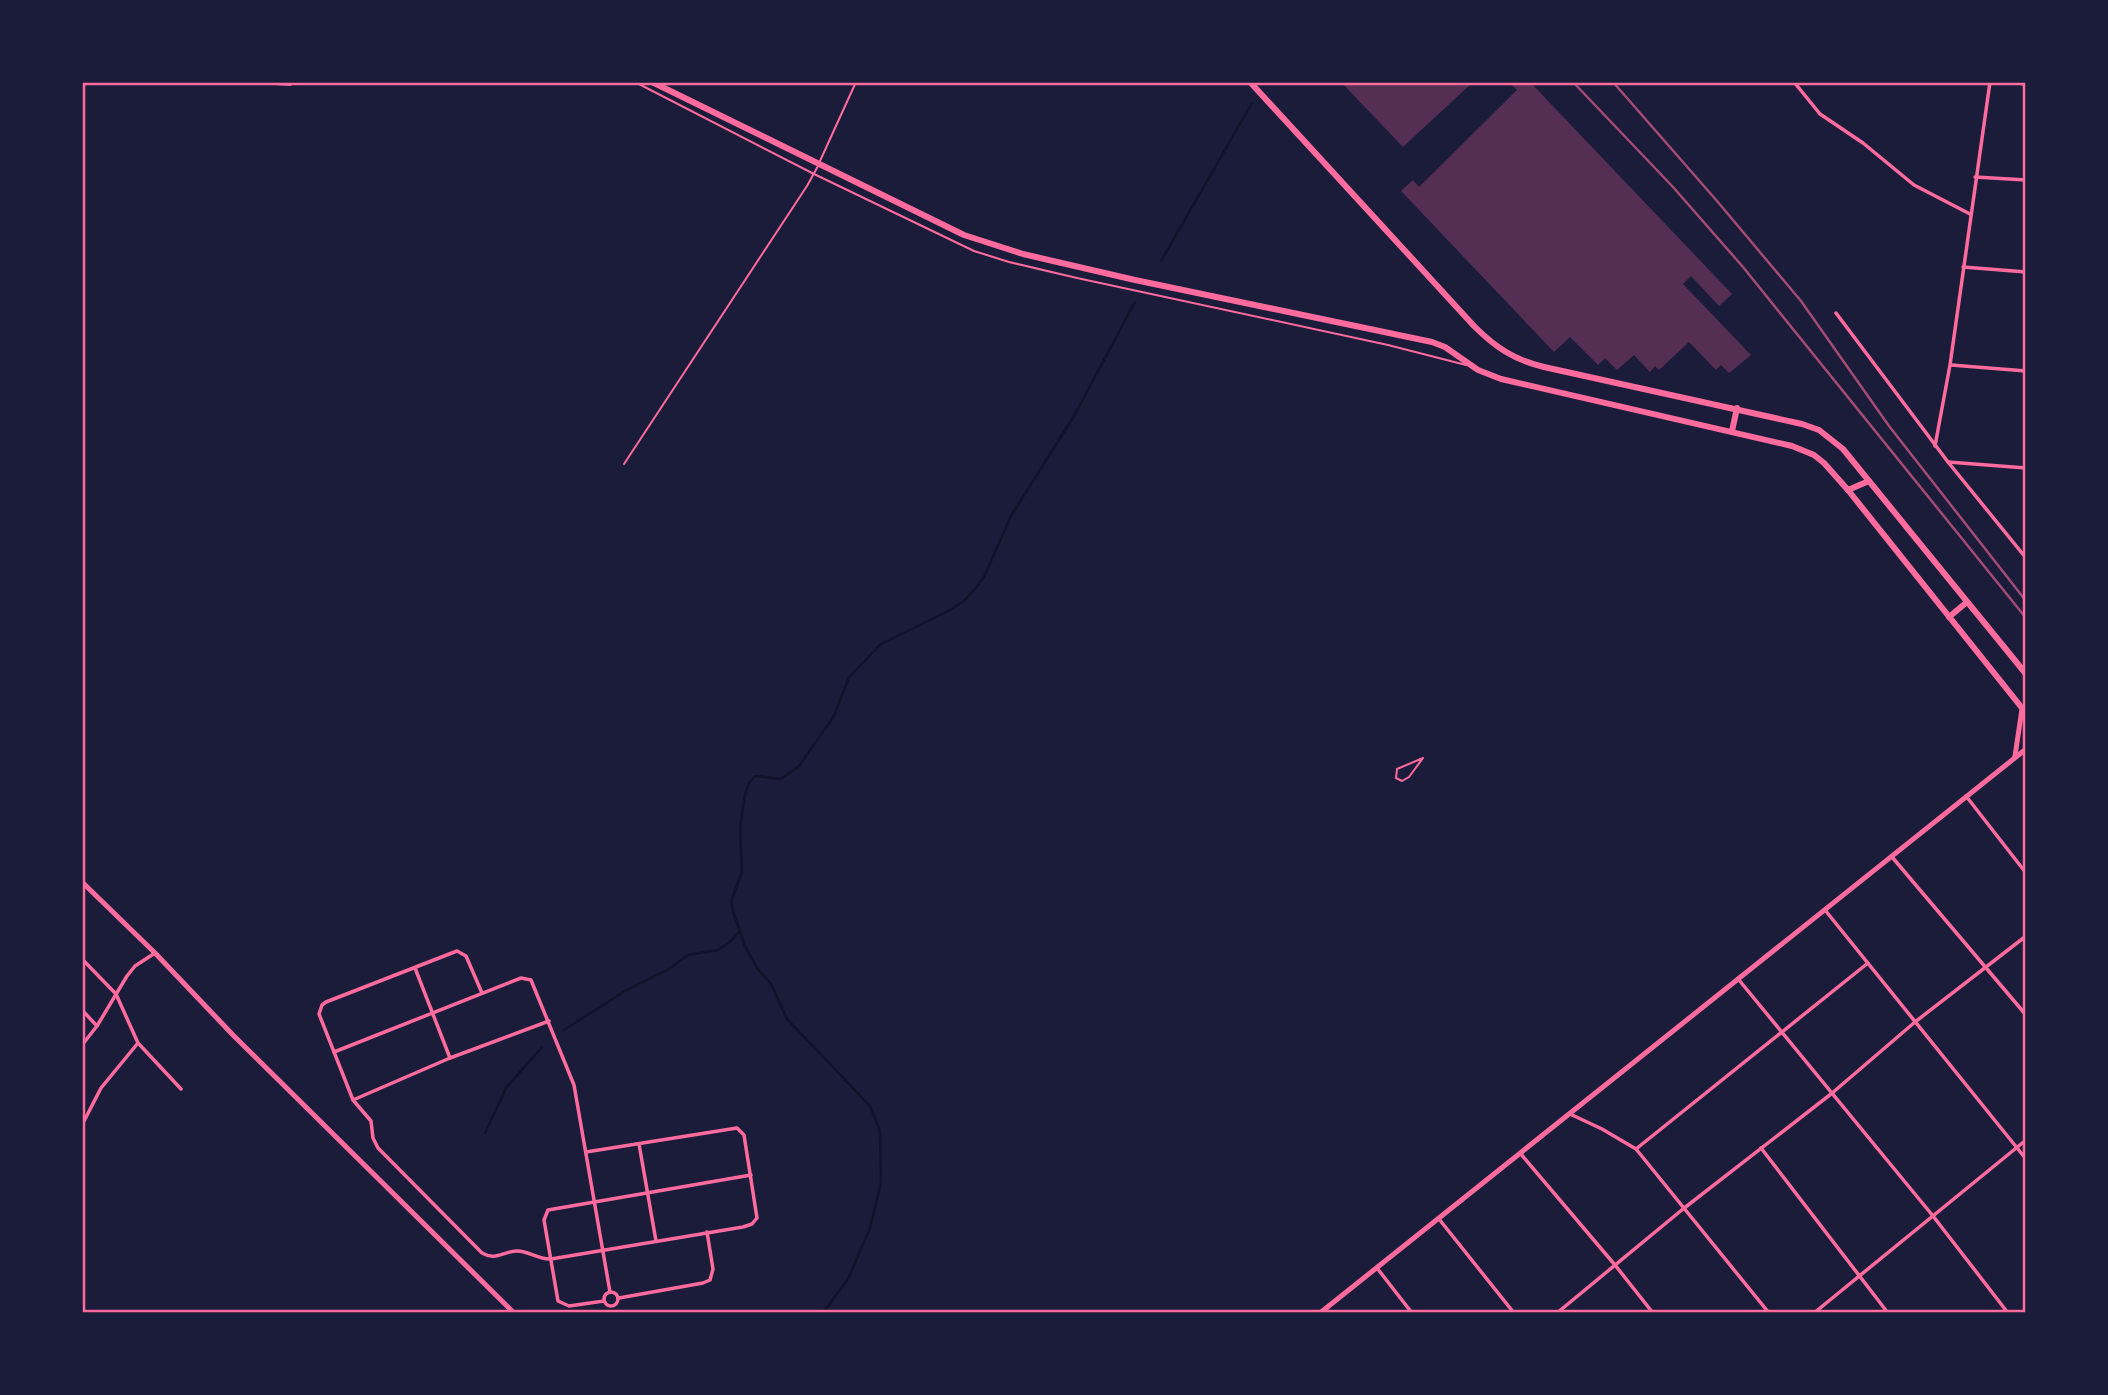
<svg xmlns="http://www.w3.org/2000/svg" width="2108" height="1395" viewBox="0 0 2108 1395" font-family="'PT Sans Narrow',sans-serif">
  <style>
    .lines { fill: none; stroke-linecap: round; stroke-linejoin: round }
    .stream { stroke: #12122b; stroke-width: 2.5 }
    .building { fill: #542f53 }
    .service { stroke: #ff6b9d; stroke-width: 2 }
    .minor { stroke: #ff6b9d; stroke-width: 3.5 }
    .secondary { stroke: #ff6b9d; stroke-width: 5 }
    .primary { stroke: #ff6b9d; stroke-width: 6 }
    .rail { stroke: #a44b75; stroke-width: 2.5 }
    .neatline { fill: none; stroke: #ff6b9d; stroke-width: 2.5 }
  </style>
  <rect width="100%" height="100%" fill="#1b1b3a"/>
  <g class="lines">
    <g class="stream">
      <path d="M 1161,261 L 1252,103"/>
      <path d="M 564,1030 L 625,991 L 669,969 L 688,955 L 718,950 L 730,942 L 739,932"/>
      <path d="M 485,1133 L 506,1088 L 542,1047"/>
      <path d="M 823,1313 L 848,1279 L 870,1228 L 881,1183 L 880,1131 L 870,1106 L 787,1019 L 771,984 L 757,968 L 745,946 L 733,911 L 731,902 L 742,871 L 740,828 L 745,795 L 749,783 L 755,776 L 781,779 L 799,766 L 834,716 L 849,677 L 881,644 L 948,611 L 964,601 L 974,590 L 984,577 L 1011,516 L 1074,416 L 1135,302"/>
    </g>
  </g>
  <g class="building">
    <path d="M 1341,82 L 1473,82 L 1403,147 Z"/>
    <path d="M 1509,82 L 1530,82 L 1732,294 L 1719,306 L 1691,276 L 1683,284 L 1751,355 L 1729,373 L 1721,365 L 1716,370 L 1689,342 L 1659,370 L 1655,366 L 1650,372 L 1634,355 L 1617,370 L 1605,358 L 1598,365 L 1570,337 L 1554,352 L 1401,191 L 1413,180 L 1419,187 L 1517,90 Z"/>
  </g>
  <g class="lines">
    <g class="service">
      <path d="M 276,82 L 275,84 L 290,85 L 296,82"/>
      <path d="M 635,82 L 814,174 L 974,251 L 1009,262 L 1077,278 L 1388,345 L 1466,365"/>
      <path d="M 820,161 L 856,82"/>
      <path d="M 624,464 L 807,186 L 818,166"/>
      <path d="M 1423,758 L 1409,777 L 1402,781 L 1396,778 L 1397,769 Z"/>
    </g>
    <g class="minor">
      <path d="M 1794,82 L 1820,114 L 1863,143 L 1914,185 L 1970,214"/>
      <path d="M 2007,82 L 2026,84"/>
      <path d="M 1975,177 L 2026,180"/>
      <path d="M 1963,267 L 2026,272"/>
      <path d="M 1836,313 L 1948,462 L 2026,558"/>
      <path d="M 1951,365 L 2026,371"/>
      <path d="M 1935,446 L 1950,365 L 1990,82"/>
      <path d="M 1948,462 L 2026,468"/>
      <path d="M 1966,796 L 2026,873"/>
      <path d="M 1892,857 L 2026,1015"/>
      <path d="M 1825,910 L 2026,1159"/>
      <path d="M 82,959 L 116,994 L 138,1043 L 181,1089"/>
      <path d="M 415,968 L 450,1058"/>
      <path d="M 1739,980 L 1933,1216 L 2008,1313"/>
      <path d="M 482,993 L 466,956 L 457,951 L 326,1002 L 322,1005 L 319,1014 L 353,1100 L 371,1121 L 373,1138 L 378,1148 L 482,1253 C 496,1261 502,1252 516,1251 C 528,1250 538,1260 551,1259 L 743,1227 L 752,1224 L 757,1218 L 744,1135 L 737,1128 L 586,1152"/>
      <path d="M 82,1010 L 97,1026"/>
      <path d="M 82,1045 L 97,1026 L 127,976 L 135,966 L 155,953"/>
      <path d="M 334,1052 L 521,978 L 531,980 L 574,1085 L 610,1292"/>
      <path d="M 353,1100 L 450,1058 L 549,1021"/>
      <path d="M 1570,1114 L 1602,1129 L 1636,1149 L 1769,1313"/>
      <path d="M 82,1125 L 101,1088 L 138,1043"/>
      <path d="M 639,1144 L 656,1241"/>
      <path d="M 1761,1148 L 1888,1313"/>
      <path d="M 1636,1149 L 1868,963"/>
      <path d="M 1520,1153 L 1615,1265 L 1653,1313"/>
      <path d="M 1439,1219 L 1514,1313"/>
      <path d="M 1377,1268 L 1412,1313"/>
      <circle cx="611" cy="1299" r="7"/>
      <path d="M 619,1298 L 703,1283 L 710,1280 L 713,1269 L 707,1232"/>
      <path d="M 604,1301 L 569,1306 L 558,1301 L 544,1220 L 548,1210 L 751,1175"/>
      <path d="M 1557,1313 L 1683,1209 L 1831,1094 L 1915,1022 L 2026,936"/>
      <path d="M 1814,1313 L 2026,1140"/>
    </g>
    <g class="secondary">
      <path d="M 2015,756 L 2022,709"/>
      <path d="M 82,882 L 155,953 L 233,1035 L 514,1313"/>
      <path d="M 1320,1313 L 2026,749"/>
    </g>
    <g class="primary">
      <path d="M 652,82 L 964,235 L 1023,254 L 1135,280 L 1432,342 L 1445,347 L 1478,370 L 1501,379 L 1792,446 L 1814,455 L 1824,463 L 1848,490 L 2026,713"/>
      <path d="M 1250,82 L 1474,326 C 1495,347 1514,360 1544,367 L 1802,424 L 1819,430 L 1843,449 L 2026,674"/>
      <path d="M 1732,431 L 1737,408"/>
      <path d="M 1848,490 L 1869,481"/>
      <path d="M 1949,617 L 1967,602"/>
    </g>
    <g class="rail">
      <path d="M 1573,82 L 1673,187 L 1743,267 L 2026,618"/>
      <path d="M 1613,82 L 1717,201 L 1801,301 L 1889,426 L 2026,601"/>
    </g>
  </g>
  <rect width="2108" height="1395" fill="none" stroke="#1b1b3a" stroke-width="168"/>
  <rect x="84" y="84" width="1940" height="1227" class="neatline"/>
</svg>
